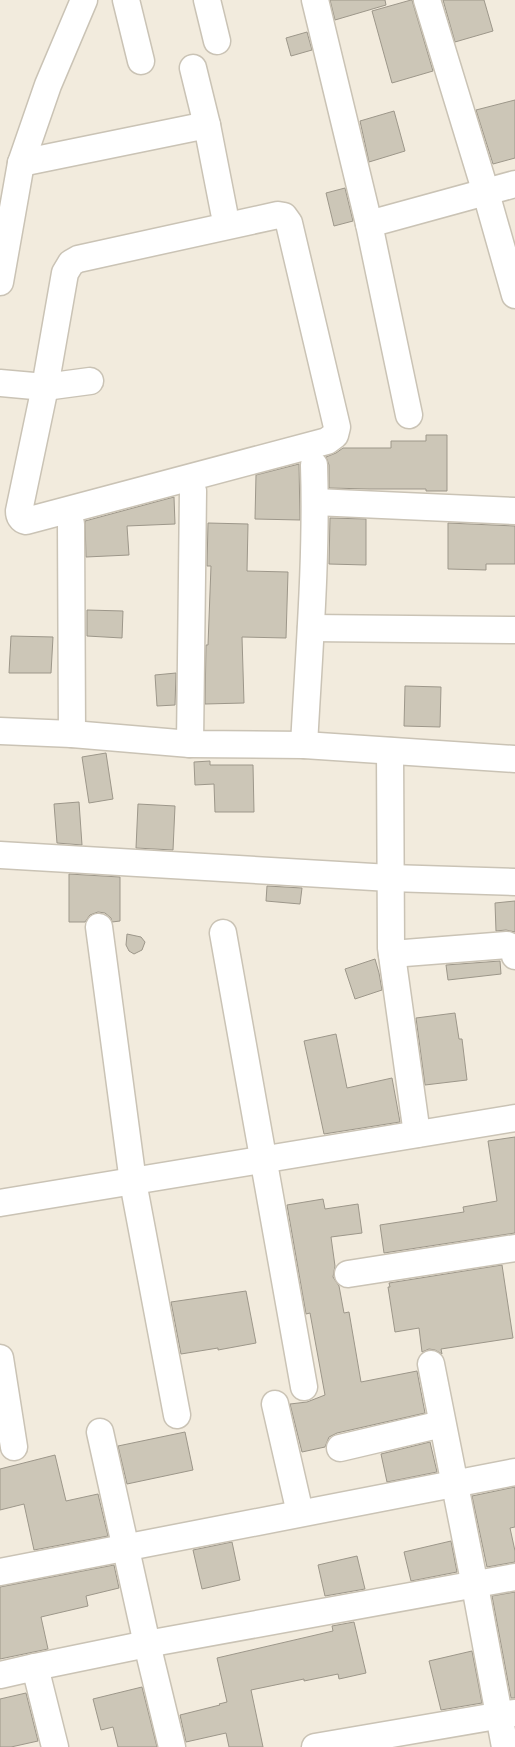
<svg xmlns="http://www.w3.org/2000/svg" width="515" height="1747" viewBox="0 0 515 1747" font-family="'Fira Sans Condensed',sans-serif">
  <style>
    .building { fill: #ccc6b7; stroke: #9d978a }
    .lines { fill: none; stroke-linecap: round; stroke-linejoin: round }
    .minor-casing { stroke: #cac3b5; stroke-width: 29 }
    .minor { stroke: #fff; stroke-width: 26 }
  </style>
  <rect width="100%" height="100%" fill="#f2ebdd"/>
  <g class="building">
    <path d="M 330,0 L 385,0 L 386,5 L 335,20 Z"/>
    <path d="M 411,0 L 412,0 L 433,71 L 392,83 L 372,11 Z"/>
    <path d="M 443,0 L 484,0 L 493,31 L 455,42 Z"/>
    <path d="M 307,32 L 312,50 L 291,56 L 286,38 Z"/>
    <path d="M 515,100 L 515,158 L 493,164 L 476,110 Z"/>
    <path d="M 394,111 L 405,151 L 369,162 L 360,121 Z"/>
    <path d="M 345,188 L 353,221 L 334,226 L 326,193 Z"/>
    <path d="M 426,435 L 447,435 L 447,491 L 426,491 L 426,489 L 369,489 L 329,488 L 329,465 L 326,457 L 336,453 L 343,448 L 391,448 L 391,441 L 426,441 Z"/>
    <path d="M 299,464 L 300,520 L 255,519 L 256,475 Z"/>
    <path d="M 174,497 L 175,524 L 127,526 L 129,555 L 86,557 L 85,521 Z"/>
    <path d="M 330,518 L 366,519 L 366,565 L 329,564 Z"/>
    <path d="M 208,523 L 248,524 L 247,571 L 288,572 L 286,638 L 242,637 L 244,703 L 205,704 L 206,645 L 208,645 L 211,566 L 207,566 Z"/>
    <path d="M 448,523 L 515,526 L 515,564 L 486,564 L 486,570 L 448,569 Z"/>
    <path d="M 87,610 L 123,611 L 122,638 L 87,636 Z"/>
    <path d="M 11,636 L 53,637 L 51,673 L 9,673 Z"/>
    <path d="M 176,673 L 175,705 L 157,706 L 155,675 Z"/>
    <path d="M 405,686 L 441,687 L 440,727 L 404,726 Z"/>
    <path d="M 106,753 L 113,799 L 89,803 L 82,757 Z"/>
    <path d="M 210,761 L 210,765 L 253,765 L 254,812 L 215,812 L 214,784 L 195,785 L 194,762 Z"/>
    <path d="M 79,802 L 82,845 L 57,843 L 54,804 Z"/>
    <path d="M 138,804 L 175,806 L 173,850 L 136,848 Z"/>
    <path d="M 69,874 L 120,877 L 120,921 L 112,922 L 111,918 L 105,913 L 98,912 L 90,915 L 85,922 L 69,922 Z"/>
    <path d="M 267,886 L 302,888 L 300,904 L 266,901 Z"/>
    <path d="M 515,901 L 515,932 L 506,930 L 496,931 L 495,903 Z"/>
    <path d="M 127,934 L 141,937 L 145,942 L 142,950 L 134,954 L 129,951 L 126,945 Z"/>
    <path d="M 375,959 L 379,973 L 382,990 L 355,999 L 345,969 Z"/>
    <path d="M 500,961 L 501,974 L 448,980 L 446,965 Z"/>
    <path d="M 455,1013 L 459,1039 L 462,1039 L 467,1080 L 425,1085 L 416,1018 Z"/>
    <path d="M 336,1034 L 347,1088 L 392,1078 L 400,1122 L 324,1134 L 304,1041 Z"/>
    <path d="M 515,1137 L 515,1233 L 384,1253 L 380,1225 L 464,1212 L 463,1207 L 497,1201 L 488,1141 Z"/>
    <path d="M 323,1199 L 325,1209 L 358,1204 L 362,1233 L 331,1237 L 335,1266 L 333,1277 L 339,1286 L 344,1313 L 349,1312 L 361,1382 L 417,1371 L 425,1413 L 337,1433 L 329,1437 L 325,1447 L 302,1452 L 290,1404 L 307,1402 L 325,1395 L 310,1313 L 306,1314 L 287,1205 Z"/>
    <path d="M 502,1265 L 513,1338 L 441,1349 L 442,1354 L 435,1350 L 429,1349 L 422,1352 L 419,1328 L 395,1332 L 388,1287 L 390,1287 L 389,1283 Z"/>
    <path d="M 246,1291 L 256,1343 L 218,1350 L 218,1348 L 181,1354 L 171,1302 Z"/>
    <path d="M 185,1432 L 193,1470 L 127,1484 L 118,1446 Z"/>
    <path d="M 430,1442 L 437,1472 L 387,1482 L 381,1454 Z"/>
    <path d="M 55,1455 L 66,1501 L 98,1494 L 108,1536 L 34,1550 L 24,1504 L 0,1510 L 0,1469 Z"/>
    <path d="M 515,1487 L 515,1527 L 510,1528 L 515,1551 L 515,1562 L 487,1567 L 472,1496 Z"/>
    <path d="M 451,1541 L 457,1572 L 411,1581 L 404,1552 Z"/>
    <path d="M 232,1542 L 240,1580 L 202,1589 L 193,1550 Z"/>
    <path d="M 357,1556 L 365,1589 L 325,1596 L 318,1565 Z"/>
    <path d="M 114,1565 L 119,1588 L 86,1596 L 88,1606 L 41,1617 L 48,1649 L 0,1659 L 0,1587 Z"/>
    <path d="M 515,1592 L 515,1698 L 511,1698 L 492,1596 Z"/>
    <path d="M 354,1622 L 366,1673 L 339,1679 L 338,1674 L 304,1681 L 304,1679 L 251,1690 L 263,1747 L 229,1747 L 226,1733 L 186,1742 L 180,1715 L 220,1705 L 219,1704 L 227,1702 L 217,1658 L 333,1631 L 332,1626 Z"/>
    <path d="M 472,1651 L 482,1703 L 441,1710 L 429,1661 Z"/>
    <path d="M 142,1687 L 157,1747 L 118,1747 L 113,1727 L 101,1730 L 93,1699 Z"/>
    <path d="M 26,1693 L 38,1741 L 11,1747 L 0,1747 L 0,1699 Z"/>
  </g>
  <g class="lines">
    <defs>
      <g id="minor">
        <path d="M 126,0 L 141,61"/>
        <path d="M 207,0 L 217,41"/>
        <path d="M 315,0 L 369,224 L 409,415"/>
        <path d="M 427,0 L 486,193 L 515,295"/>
        <path d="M 193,68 L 207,125"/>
        <path d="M 21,163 L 207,125 L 224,212"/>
        <path d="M 278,215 L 284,216 L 289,223 L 337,427 L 335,435 L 327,441 L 26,521 C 21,520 19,516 19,511 L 45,387 L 65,273 L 71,263 L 78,259 Z"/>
        <path d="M 369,224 L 515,184"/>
        <path d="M 0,282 L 21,163 L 48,85 L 84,0"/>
        <path d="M 0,383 L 45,387 L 90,381"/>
        <path d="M 315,502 L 515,511"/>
        <path d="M 71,524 L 72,734"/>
        <path d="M 311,628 L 515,630"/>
        <path d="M 0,731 L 72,734 L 190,744 L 304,745 L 515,759"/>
        <path d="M 190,744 L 193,491"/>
        <path d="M 304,745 C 309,652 317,558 314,465"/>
        <path d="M 390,751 L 391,948 L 417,1134"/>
        <path d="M 0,855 L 390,878 L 515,882"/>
        <path d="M 99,927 L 133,1182 L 177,1415"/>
        <path d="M 223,933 L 304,1387"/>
        <path d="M 392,954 L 507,945 L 514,948 L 515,956"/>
        <path d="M 0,1203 L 515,1118"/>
        <path d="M 348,1274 L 515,1248"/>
        <path d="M 0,1358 L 14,1447"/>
        <path d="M 431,1364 L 475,1586 L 505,1747"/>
        <path d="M 275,1404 L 300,1513"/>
        <path d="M 100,1432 L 147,1644 L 172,1747"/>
        <path d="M 340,1448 L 442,1424"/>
        <path d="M 0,1572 L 515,1472"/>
        <path d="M 35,1667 L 147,1644 L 515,1577"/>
        <path d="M 0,1675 L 35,1667 L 55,1747"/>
        <path d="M 315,1747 L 514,1713"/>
      </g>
    </defs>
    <use href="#minor" class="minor-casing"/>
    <use href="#minor" class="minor"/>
  </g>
</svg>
